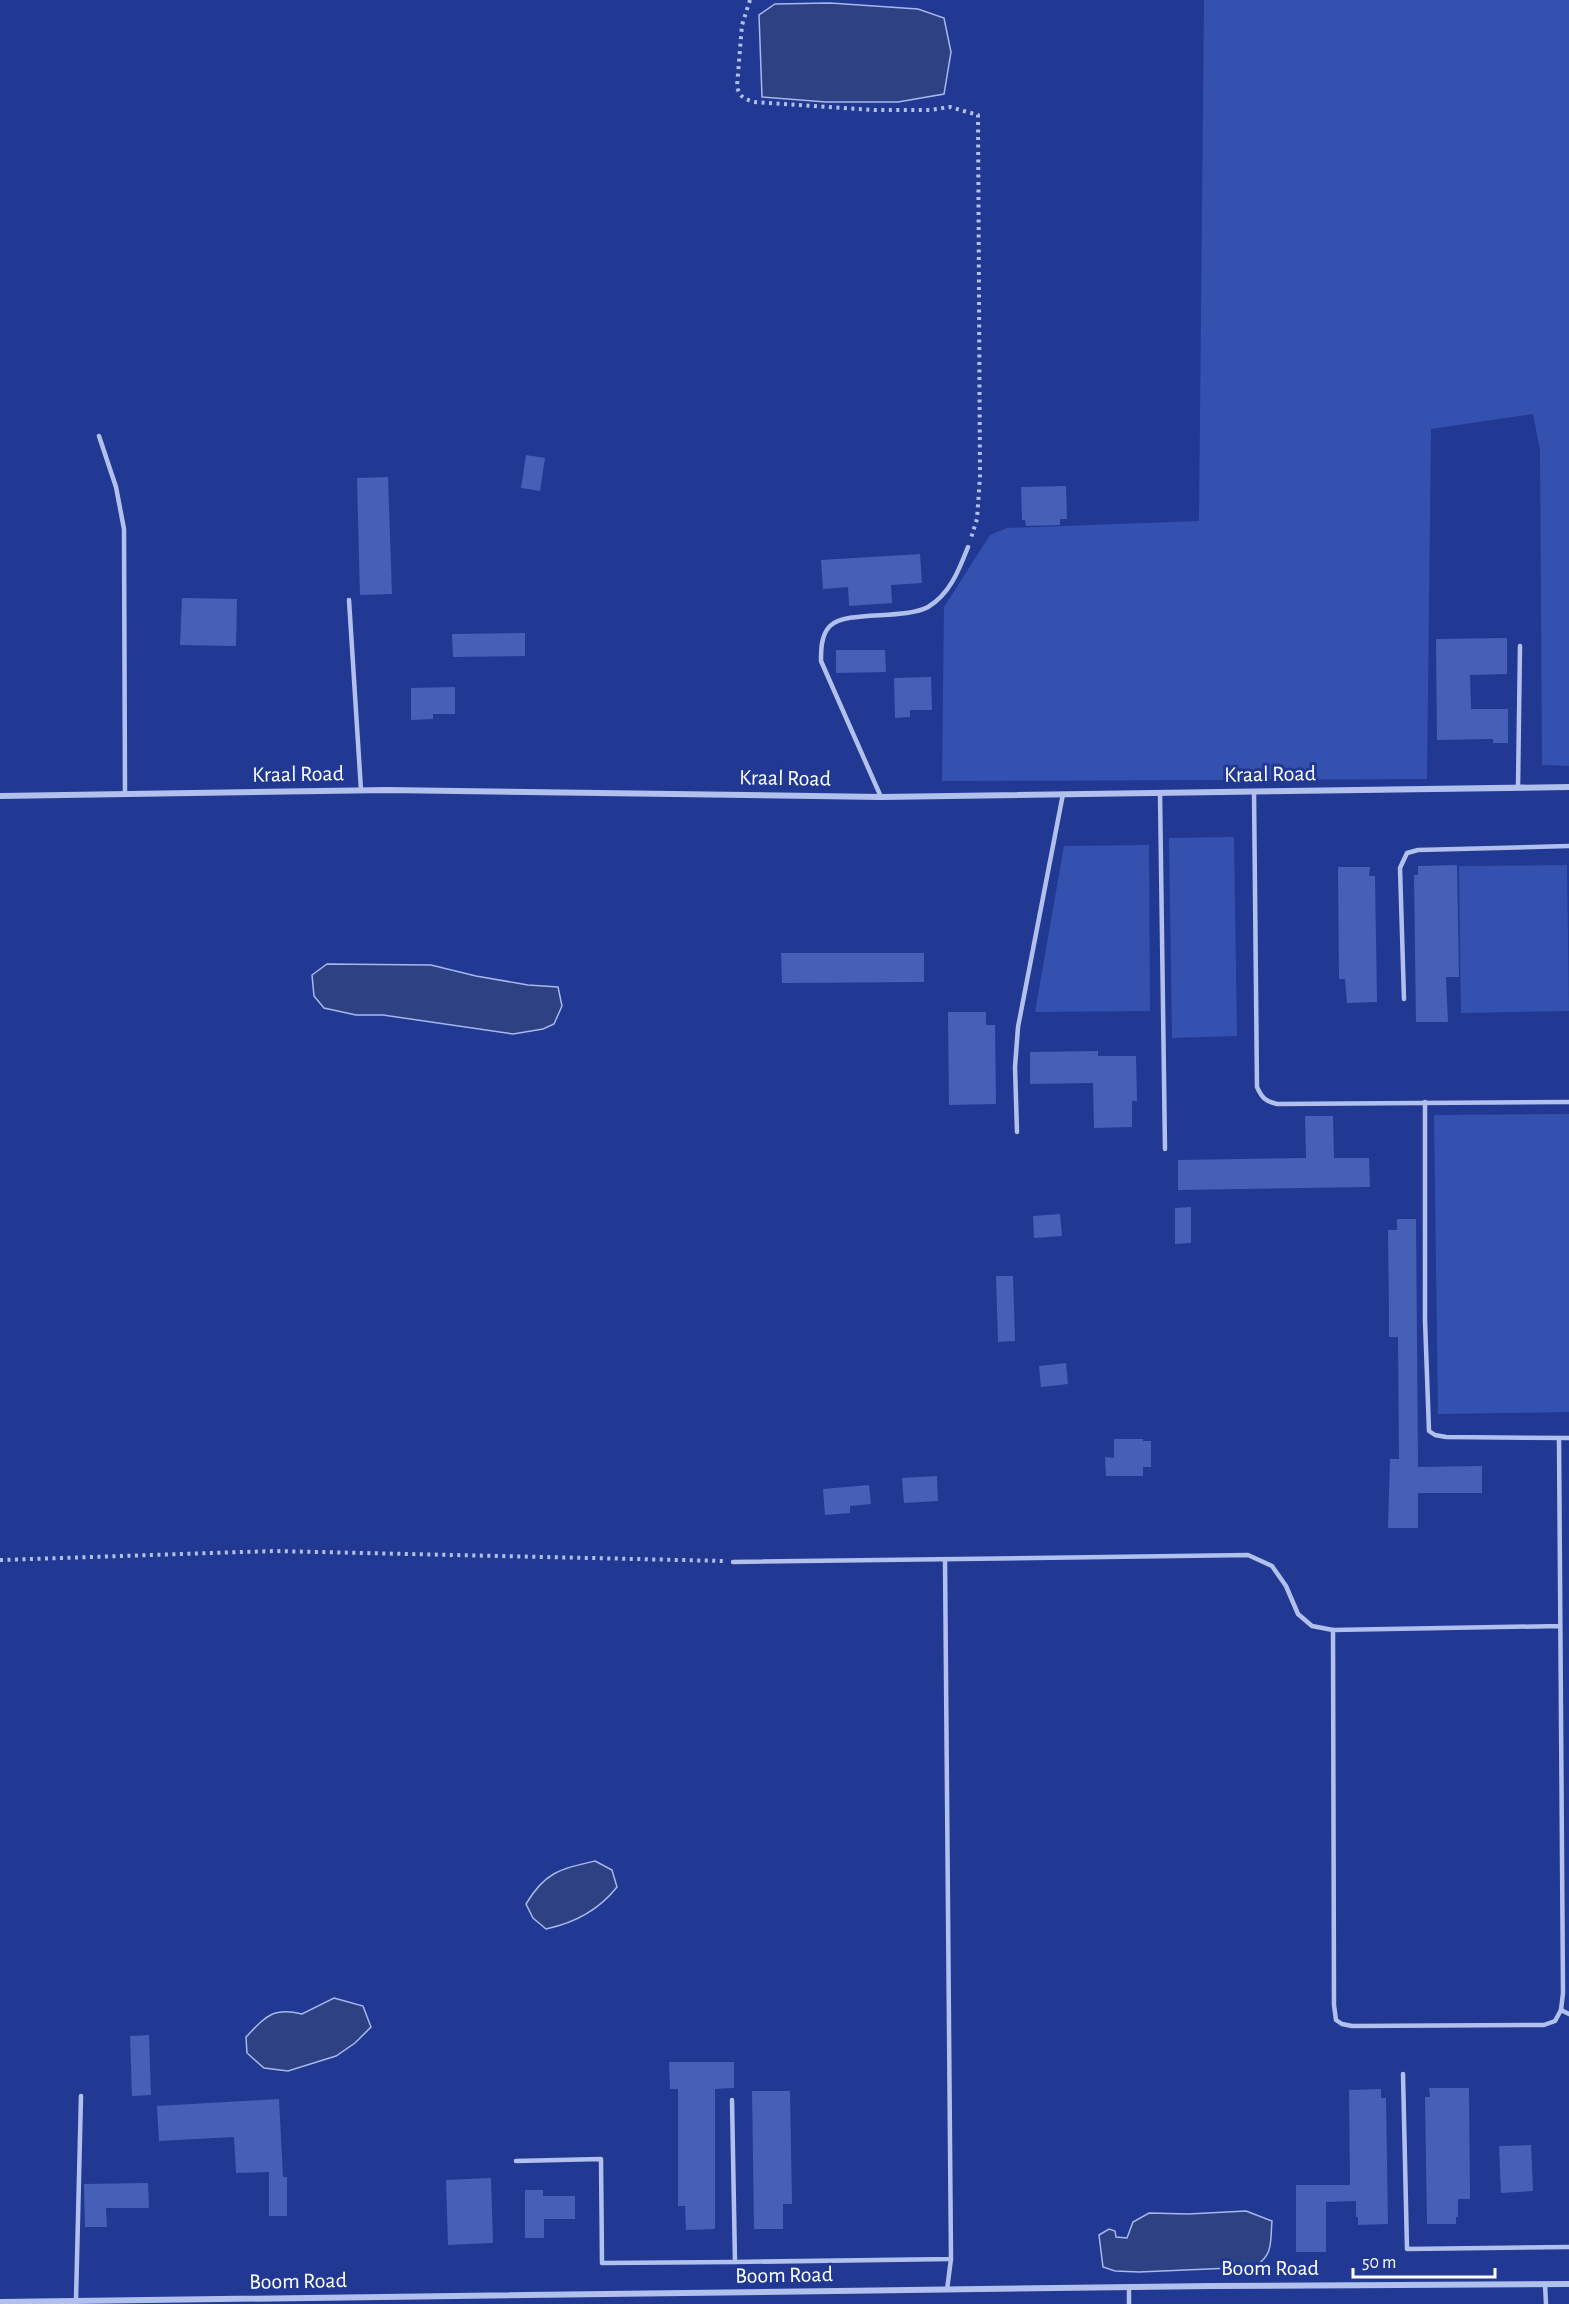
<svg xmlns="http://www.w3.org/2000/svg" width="1569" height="2304" viewBox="0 0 1569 2304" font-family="'Alegreya Sans',sans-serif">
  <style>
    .green { fill: #3451af }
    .water { fill: #2e4183; stroke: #a6b8ee; stroke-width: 1.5 }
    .building { fill: #465fb7 }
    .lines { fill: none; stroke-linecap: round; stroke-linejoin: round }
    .path { stroke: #b2c0ed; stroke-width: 4; stroke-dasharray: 3 4.5; stroke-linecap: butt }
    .service { stroke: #b2c0ed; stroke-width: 4.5 }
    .minor { stroke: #b2c0ed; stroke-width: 6 }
    .labels { text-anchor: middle; stroke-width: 6; stroke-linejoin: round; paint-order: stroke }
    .street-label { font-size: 22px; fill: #fff; stroke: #213992 }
  </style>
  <rect width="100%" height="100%" fill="#213992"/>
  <g class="green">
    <path d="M 1204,0 L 1569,0 L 1569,766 L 1542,765 L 1540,450 L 1533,414 L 1431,429 L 1427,779 L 942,781 L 944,607 L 990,535 L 1007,528 L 1199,521 Z"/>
    <path d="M 1234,837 L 1237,1036 L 1172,1038 L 1169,838 Z"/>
    <path d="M 1149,845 L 1150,1011 L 1035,1012 L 1064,846 Z"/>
    <path d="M 1567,865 L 1569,1011 L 1461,1013 L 1459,866 Z"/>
    <path d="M 1569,1114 L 1569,1412 L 1438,1414 L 1434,1115 Z"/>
  </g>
  <g class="water">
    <path d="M 830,3 L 918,9 L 944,18 L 951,52 L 944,94 L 898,102 L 826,102 L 762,97 L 759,15 L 775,4 Z"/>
    <path d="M 327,964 L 431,965 L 476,976 L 528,985 L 558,987 L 562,1006 L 554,1024 L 543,1029 L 513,1034 L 383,1015 L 356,1015 L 324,1008 L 314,996 L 312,975 Z"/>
    <path d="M 595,1861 L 612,1870 L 617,1887 C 599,1910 574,1923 546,1929 L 533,1918 L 526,1904 C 545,1872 560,1869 595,1861 Z"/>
    <path d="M 334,1998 L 363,2006 L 371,2027 L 355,2043 L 336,2056 L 288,2071 L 264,2068 L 247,2053 L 246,2037 C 266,2016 273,2007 302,2014 Z"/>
    <path d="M 1246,2211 L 1272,2221 C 1270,2242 1274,2255 1254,2267 L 1139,2272 L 1115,2271 L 1103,2267 L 1099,2235 L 1109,2229 L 1115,2231 L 1116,2237 L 1127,2238 L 1133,2222 L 1149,2213 L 1188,2214 Z"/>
  </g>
  <g class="building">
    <path d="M 526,455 L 545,458 L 540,491 L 521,488 Z"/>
    <path d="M 388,477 L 392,594 L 360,595 L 357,478 Z"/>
    <path d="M 1066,486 L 1067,519 L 1060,519 L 1060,525 L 1026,526 L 1025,520 L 1022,520 L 1021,487 Z"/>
    <path d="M 920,554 L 922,583 L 891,585 L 892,603 L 849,606 L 848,587 L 823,589 L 821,560 Z"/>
    <path d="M 182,598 L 237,599 L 236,646 L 180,645 Z"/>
    <path d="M 525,633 L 525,656 L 453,657 L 452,634 Z"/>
    <path d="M 1507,638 L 1507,674 L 1470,675 L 1471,709 L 1508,709 L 1508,743 L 1493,743 L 1493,739 L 1437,740 L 1436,639 Z"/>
    <path d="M 836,650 L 885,650 L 886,672 L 836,673 Z"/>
    <path d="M 931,677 L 932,710 L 910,710 L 910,717 L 895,718 L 894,678 Z"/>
    <path d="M 455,687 L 455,714 L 433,714 L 433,719 L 411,720 L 411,688 Z"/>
    <path d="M 1457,865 L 1459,977 L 1446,977 L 1448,1022 L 1416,1022 L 1414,875 L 1418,875 L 1418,866 Z"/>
    <path d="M 1338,867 L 1370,867 L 1369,876 L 1375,876 L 1377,1002 L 1347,1003 L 1345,979 L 1339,979 Z"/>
    <path d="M 781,953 L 924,953 L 924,982 L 782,983 Z"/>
    <path d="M 948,1012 L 986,1012 L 986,1025 L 995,1025 L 996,1104 L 949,1105 Z"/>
    <path d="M 1098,1051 L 1098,1056 L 1136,1056 L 1137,1101 L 1132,1101 L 1132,1127 L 1094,1128 L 1093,1083 L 1030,1084 L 1030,1052 Z"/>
    <path d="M 1305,1116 L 1333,1116 L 1334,1158 L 1369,1158 L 1370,1187 L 1178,1190 L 1178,1160 L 1306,1158 Z"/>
    <path d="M 1191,1207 L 1191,1243 L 1175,1244 L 1175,1208 Z"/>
    <path d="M 1060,1214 L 1062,1236 L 1034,1238 L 1033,1216 Z"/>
    <path d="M 1397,1219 L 1416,1219 L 1418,1467 L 1482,1466 L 1482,1493 L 1418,1493 L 1418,1528 L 1388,1528 L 1390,1459 L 1399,1459 L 1398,1337 L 1389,1337 L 1389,1312 L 1388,1230 L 1397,1230 Z"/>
    <path d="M 996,1276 L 1013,1276 L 1015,1341 L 998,1342 Z"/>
    <path d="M 1066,1363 L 1068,1384 L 1041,1387 L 1039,1366 Z"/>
    <path d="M 1114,1439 L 1143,1439 L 1143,1441 L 1151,1441 L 1151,1467 L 1143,1467 L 1143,1476 L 1106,1476 L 1105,1457 L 1114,1458 Z"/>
    <path d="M 937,1476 L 938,1501 L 904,1503 L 902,1478 Z"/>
    <path d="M 869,1485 L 871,1504 L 850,1506 L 850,1513 L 825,1515 L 823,1489 Z"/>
    <path d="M 149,2035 L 151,2095 L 132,2096 L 130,2036 Z"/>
    <path d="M 669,2062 L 734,2062 L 734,2088 L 715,2089 L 715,2229 L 686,2230 L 685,2206 L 678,2206 L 678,2089 L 670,2089 Z"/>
    <path d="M 1429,2088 L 1469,2088 L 1470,2199 L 1458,2199 L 1458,2217 L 1456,2217 L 1456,2224 L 1427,2224 L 1425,2097 L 1430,2097 Z"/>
    <path d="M 1381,2089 L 1381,2098 L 1386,2098 L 1388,2224 L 1358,2225 L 1358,2217 L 1356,2217 L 1356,2201 L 1326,2202 L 1326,2252 L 1296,2252 L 1296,2185 L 1350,2185 L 1349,2090 Z"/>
    <path d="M 752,2091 L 790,2091 L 792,2204 L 783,2204 L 783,2229 L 754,2229 Z"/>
    <path d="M 279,2099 L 283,2177 L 287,2177 L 287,2216 L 269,2216 L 269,2172 L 236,2173 L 234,2137 L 159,2141 L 157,2106 Z"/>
    <path d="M 1531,2145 L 1533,2191 L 1501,2193 L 1499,2146 Z"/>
    <path d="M 491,2178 L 493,2243 L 448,2245 L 446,2180 Z"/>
    <path d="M 148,2183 L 149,2208 L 106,2208 L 107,2227 L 85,2227 L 84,2184 Z"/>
    <path d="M 525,2190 L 543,2190 L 543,2196 L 575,2196 L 575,2219 L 544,2219 L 544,2238 L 525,2238 Z"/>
  </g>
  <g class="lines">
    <g class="path">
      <path d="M 750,0 L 742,25 L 737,86 C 739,97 745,99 754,102 L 874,110 L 930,110 L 950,107 L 978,115 L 980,477 L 977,519 L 971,538"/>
      <path d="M 0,1560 L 274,1551 L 725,1561"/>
    </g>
    <g class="service">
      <path d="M 99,436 L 116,487 L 124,529 L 125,794"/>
      <path d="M 349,600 L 361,790"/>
      <path d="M 1518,788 L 1520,646"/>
      <path d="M 1254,791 L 1257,1087 C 1262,1098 1265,1101 1277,1104 L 1569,1102"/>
      <path d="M 1160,793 L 1165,1149"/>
      <path d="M 881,797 L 821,661 C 821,650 821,635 830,626 C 846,610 904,620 928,607 C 950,594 959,570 968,547"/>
      <path d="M 1404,999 L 1400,868 L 1407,853 L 1418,850 L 1569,846"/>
      <path d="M 1425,1102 L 1425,1320 L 1429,1431 L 1435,1435 L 1446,1437 L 1569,1438"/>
      <path d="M 1017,1132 L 1015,1067 L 1018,1027 L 1063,794"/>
      <path d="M 1559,1438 L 1563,1993 L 1561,2010 L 1555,2021 L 1544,2025 L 1352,2026 L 1342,2024 L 1336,2020 L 1334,2005 L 1333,1630 L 1560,1626"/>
      <path d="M 733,1562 L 1248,1555 L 1272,1566 L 1286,1586 L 1298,1614 L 1312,1626 L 1333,1630"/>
      <path d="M 1561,2010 L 1569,2014"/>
      <path d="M 1403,2074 L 1407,2249 L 1569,2247"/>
      <path d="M 732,2100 L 735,2262 L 951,2259 L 945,1559"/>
      <path d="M 516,2161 L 601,2159 L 602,2263 L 735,2262"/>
      <path d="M 1545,2284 L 1546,2304"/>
      <path d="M 947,2290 L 951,2259"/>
      <path d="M 76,2300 L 81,2096"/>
      <path d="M 1129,2304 L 1129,2287"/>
    </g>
    <g class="minor">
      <path d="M 0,796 L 387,790 L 881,797 L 1569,787"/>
      <path d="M 0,2302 L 1212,2286 L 1569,2284"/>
    </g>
  </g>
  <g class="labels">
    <g class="street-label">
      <text transform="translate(298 773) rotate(-1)" y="8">Kraal Road</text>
      <text transform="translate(1270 773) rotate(-1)" y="8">Kraal Road</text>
      <text transform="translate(785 777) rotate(1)" y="8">Kraal Road</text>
      <text x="1270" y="2275">Boom Road</text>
      <text transform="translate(784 2274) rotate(-1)" y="8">Boom Road</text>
      <text transform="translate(298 2280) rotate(-1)" y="8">Boom Road</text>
    </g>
  </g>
  <path d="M1353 2268v9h142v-9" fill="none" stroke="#ffffff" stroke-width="3"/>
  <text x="1362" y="2268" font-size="18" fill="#ffffff" stroke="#213992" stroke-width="4.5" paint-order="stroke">50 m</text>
</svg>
